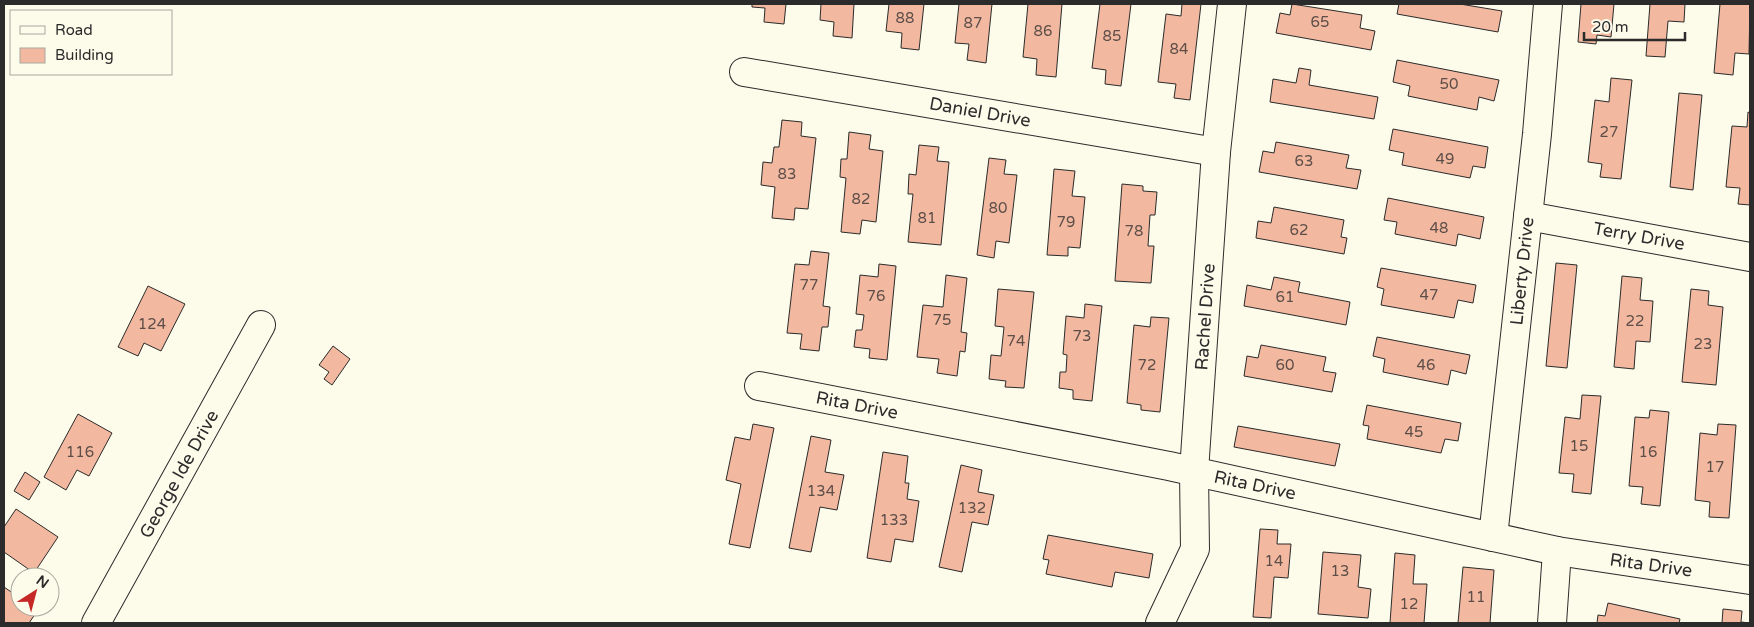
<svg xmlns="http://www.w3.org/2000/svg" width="1754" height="627" viewBox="0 0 1754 627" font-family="'Varela Round',sans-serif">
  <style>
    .building { fill: #f2b8a0; stroke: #2b2b2b }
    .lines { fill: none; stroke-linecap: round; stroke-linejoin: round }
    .minor-casing { stroke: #2b2b2b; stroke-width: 30 }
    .minor { stroke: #fdfbea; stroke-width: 28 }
    .labels { text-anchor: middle; stroke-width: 4; stroke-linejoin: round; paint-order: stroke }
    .number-label { font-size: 15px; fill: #5d4e48 }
    .street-label { font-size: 18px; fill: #2b2b2b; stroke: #fdfbea }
  </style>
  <rect width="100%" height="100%" fill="#fdfbea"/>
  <g class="building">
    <path d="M 752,4 L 786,4 L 784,24 L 764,22 L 765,8 L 752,7 Z"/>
    <path d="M 821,4 L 854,4 L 852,38 L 833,36 L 834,22 L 820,20 Z"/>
    <path d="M 889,4 L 924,4 L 919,50 L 901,48 L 902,33 L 886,31 Z"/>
    <path d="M 959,4 L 992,4 L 986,63 L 967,60 L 969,44 L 955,43 Z"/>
    <path d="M 1028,4 L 1062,4 L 1056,77 L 1036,75 L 1037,59 L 1023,57 Z"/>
    <path d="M 1100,4 L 1131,4 L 1121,86 L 1105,84 L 1106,70 L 1092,68 Z"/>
    <path d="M 1182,4 L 1201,4 L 1190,100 L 1174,98 L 1176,84 L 1158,82 L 1166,14 L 1181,16 Z"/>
    <path d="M 1292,4 L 1362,15 L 1360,28 L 1375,31 L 1371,50 L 1276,33 L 1280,13 L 1290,15 Z"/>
    <path d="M 1399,4 L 1460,4 L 1502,11 L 1498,32 L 1397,14 Z"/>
    <path d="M 1581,4 L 1614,4 L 1611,37 L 1597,35 L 1596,44 L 1578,42 Z"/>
    <path d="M 1650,4 L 1685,4 L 1684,22 L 1668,21 L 1665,57 L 1646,56 Z"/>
    <path d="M 1720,4 L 1750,4 L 1749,54 L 1735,53 L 1733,75 L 1714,73 Z"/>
    <path d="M 1397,60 L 1499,80 L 1494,101 L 1479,97 L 1477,110 L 1408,96 L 1410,86 L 1393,82 Z"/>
    <path d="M 1299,68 L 1311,70 L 1309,85 L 1378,97 L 1374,119 L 1270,102 L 1273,79 L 1296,83 Z"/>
    <path d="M 1611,78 L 1632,80 L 1621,179 L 1600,177 L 1602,164 L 1588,162 L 1595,100 L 1609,102 Z"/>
    <path d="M 1679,93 L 1702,95 L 1693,190 L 1670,187 Z"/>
    <path d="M 1748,112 L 1750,113 L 1750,205 L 1738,204 L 1740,188 L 1726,187 L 1732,126 L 1747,127 Z"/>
    <path d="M 782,120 L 802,122 L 801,136 L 816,138 L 808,209 L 795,208 L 794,220 L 772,218 L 775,187 L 761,185 L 763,162 L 772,163 L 774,147 L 779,147 Z"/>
    <path d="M 1393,129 L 1488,147 L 1485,168 L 1473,166 L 1470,178 L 1402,165 L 1404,153 L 1389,150 Z"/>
    <path d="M 849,132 L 871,135 L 869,149 L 883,151 L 876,222 L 862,220 L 860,234 L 841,232 L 846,178 L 840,177 L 841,159 L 847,159 Z"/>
    <path d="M 1276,142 L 1349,155 L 1346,168 L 1361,170 L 1357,189 L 1259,172 L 1263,151 L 1274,153 Z"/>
    <path d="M 919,145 L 939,147 L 937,161 L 949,162 L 941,245 L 908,242 L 913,194 L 908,194 L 909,174 L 916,175 Z"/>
    <path d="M 989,158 L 1006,160 L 1004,174 L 1017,175 L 1009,243 L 996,241 L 994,258 L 977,255 Z"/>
    <path d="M 1054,169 L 1075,171 L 1072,196 L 1085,197 L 1080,248 L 1068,247 L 1068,256 L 1047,255 Z"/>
    <path d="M 1122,184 L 1143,186 L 1143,191 L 1157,192 L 1155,215 L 1150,215 L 1148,246 L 1154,246 L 1151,283 L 1115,281 Z"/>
    <path d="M 1388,198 L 1484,217 L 1480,239 L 1458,234 L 1456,246 L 1395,234 L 1397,222 L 1384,220 Z"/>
    <path d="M 1274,207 L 1344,220 L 1341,237 L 1347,238 L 1344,254 L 1256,238 L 1258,221 L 1271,223 Z"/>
    <path d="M 811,251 L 829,253 L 823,306 L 830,307 L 828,327 L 822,327 L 819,351 L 800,349 L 802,334 L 787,333 L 795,264 L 809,265 Z"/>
    <path d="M 1556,263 L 1577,265 L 1567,368 L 1546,366 Z"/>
    <path d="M 879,264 L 896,266 L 887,360 L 869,358 L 870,349 L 854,347 L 856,330 L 862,330 L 864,315 L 856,314 L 860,275 L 878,277 Z"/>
    <path d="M 1381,268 L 1476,285 L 1473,303 L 1458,300 L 1454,318 L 1381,305 L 1384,289 L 1377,287 Z"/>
    <path d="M 946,275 L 967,278 L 961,332 L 967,333 L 965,352 L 960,351 L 957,376 L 937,373 L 939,359 L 917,357 L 923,305 L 943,307 Z"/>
    <path d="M 1622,276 L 1642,278 L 1640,300 L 1653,301 L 1650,342 L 1636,341 L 1634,369 L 1614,367 Z"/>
    <path d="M 1274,277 L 1300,282 L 1298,292 L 1350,302 L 1346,325 L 1244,306 L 1247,285 L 1271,290 Z"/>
    <path d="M 148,286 L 185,304 L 161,351 L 144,343 L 138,356 L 118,347 Z"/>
    <path d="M 998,289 L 1034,292 L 1024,388 L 1005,387 L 1006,381 L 989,379 L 991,355 L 1001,356 L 1004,327 L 995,326 Z"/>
    <path d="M 1691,289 L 1709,291 L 1708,305 L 1723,307 L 1716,385 L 1682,382 Z"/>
    <path d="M 1085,304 L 1102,306 L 1092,401 L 1073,399 L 1073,390 L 1059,388 L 1060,372 L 1066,372 L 1067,355 L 1063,354 L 1066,316 L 1084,318 Z"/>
    <path d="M 1151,317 L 1169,318 L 1160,412 L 1141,410 L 1141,405 L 1127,403 L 1134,325 L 1150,327 Z"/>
    <path d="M 1377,337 L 1470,355 L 1466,374 L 1451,370 L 1448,385 L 1383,372 L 1385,359 L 1373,356 Z"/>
    <path d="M 1261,345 L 1326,357 L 1323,371 L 1336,373 L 1332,392 L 1244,376 L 1247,356 L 1258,358 Z"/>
    <path d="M 333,346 L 350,359 L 332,385 L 324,379 L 329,372 L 319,365 Z"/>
    <path d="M 1582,395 L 1601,396 L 1591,494 L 1572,492 L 1574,474 L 1559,473 L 1565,417 L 1580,419 Z"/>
    <path d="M 1367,405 L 1461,423 L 1458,441 L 1445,439 L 1441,453 L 1367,439 L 1369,426 L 1363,425 Z"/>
    <path d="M 1650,410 L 1669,412 L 1660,506 L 1641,504 L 1643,487 L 1629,486 L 1635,417 L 1649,418 Z"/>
    <path d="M 78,414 L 112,433 L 89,476 L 77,470 L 66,490 L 44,477 Z"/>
    <path d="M 753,424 L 774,428 L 750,548 L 729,544 L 741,484 L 726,480 L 735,437 L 750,440 Z"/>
    <path d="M 1718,424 L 1736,425 L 1729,518 L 1709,517 L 1710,502 L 1695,500 L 1700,433 L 1717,435 Z"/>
    <path d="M 1238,426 L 1340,444 L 1335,466 L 1234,447 Z"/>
    <path d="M 811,436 L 831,440 L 825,472 L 844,475 L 837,510 L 820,507 L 811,552 L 789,548 Z"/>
    <path d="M 883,452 L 908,456 L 905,483 L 909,483 L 907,499 L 919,501 L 913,542 L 895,539 L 891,562 L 867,558 Z"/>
    <path d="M 961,465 L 982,470 L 978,492 L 994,495 L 988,525 L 972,522 L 962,572 L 939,567 Z"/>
    <path d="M 25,472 L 40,482 L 29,500 L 14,491 Z"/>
    <path d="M 16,509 L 58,537 L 34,573 L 4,552 L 4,527 Z"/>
    <path d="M 1260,529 L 1278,530 L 1277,544 L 1291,544 L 1288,578 L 1274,577 L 1271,618 L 1253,617 Z"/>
    <path d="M 1048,535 L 1153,554 L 1149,578 L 1115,572 L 1112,587 L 1046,574 L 1049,560 L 1043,559 Z"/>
    <path d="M 1323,552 L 1361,555 L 1358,587 L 1371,589 L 1368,618 L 1318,614 Z"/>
    <path d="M 1395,553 L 1415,555 L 1413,584 L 1427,584 L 1424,623 L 1390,623 Z"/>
    <path d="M 1463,567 L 1494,570 L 1490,623 L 1458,623 Z"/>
    <path d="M 4,587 L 20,598 L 20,607 L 34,607 L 38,610 L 29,623 L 4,623 Z"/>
    <path d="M 1608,603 L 1680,619 L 1679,623 L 1597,623 L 1598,615 L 1605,616 Z"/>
    <path d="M 1723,609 L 1742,611 L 1741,622 L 1750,623 L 1722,623 Z"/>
  </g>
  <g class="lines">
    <defs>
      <g id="minor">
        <path d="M 744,72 L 1216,152"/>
        <path d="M 1528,216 L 1750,257"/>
        <path d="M 759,386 L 1169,466 L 1557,551 L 1750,580"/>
        <path d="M 1493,537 L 1537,134 L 1548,4"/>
        <path d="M 96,623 L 261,325"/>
        <path d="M 1160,623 L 1195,549 L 1194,471 L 1216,152 L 1232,4"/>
        <path d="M 1552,623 L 1557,551"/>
      </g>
    </defs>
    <use href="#minor" class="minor-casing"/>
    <use href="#minor" class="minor"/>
  </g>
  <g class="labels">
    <g class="number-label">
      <text x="905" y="23">88</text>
      <text x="1320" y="27">65</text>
      <text x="973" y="28">87</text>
      <text x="1043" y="36">86</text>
      <text x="1112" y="41">85</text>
      <text x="1179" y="54">84</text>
      <text x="1449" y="89">50</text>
      <text x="1609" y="137">27</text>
      <text x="1445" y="164">49</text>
      <text x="1304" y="166">63</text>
      <text x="787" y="179">83</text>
      <text x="861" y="204">82</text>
      <text x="998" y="213">80</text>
      <text x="927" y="223">81</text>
      <text x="1066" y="227">79</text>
      <text x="1439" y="233">48</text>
      <text x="1299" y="235">62</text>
      <text x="1134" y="236">78</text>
      <text x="809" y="290">77</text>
      <text x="1429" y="300">47</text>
      <text x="876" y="301">76</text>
      <text x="1285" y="302">61</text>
      <text x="942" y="325">75</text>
      <text x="1635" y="326">22</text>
      <text x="152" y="329">124</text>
      <text x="1082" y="341">73</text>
      <text x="1016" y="346">74</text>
      <text x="1703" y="349">23</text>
      <text x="1147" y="370">72</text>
      <text x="1285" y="370">60</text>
      <text x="1426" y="370">46</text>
      <text x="1414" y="437">45</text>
      <text x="1579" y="451">15</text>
      <text x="80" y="457">116</text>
      <text x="1648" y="457">16</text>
      <text x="1715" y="472">17</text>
      <text x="821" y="496">134</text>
      <text x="972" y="513">132</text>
      <text x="894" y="525">133</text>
      <text x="1274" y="566">14</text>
      <text x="1340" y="576">13</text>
      <text x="1476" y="602">11</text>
      <text x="1409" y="609">12</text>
    </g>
    <g class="street-label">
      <text transform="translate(980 112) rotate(10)" y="6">Daniel Drive</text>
      <text transform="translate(1639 236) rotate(10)" y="6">Terry Drive</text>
      <text transform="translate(1522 271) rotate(-84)" y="6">Liberty Drive</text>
      <text transform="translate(1205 317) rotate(-86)" y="6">Rachel Drive</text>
      <text transform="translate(857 405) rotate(11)" y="6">Rita Drive</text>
      <text transform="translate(179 474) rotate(-61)" y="6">George Ide Drive</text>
      <text transform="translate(1255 485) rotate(12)" y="6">Rita Drive</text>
      <text transform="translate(1651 565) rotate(8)" y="6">Rita Drive</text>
    </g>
  </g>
  <rect width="1754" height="627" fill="none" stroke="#2b2b2b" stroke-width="10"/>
  <rect x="10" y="10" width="162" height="65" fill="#fdfbea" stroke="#a9a89e"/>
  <rect x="20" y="26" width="25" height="8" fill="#fdfbea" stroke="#a9a89e"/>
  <text x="55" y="35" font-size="15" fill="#2b2b2b">Road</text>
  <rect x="20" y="48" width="25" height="15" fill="#f2b8a0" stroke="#a9a89e"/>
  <text x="55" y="60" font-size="15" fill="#2b2b2b">Building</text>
  <g transform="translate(35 592) rotate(36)"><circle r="24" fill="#fdfbea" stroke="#a9a89e"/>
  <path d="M0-4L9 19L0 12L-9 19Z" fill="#c62828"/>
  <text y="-8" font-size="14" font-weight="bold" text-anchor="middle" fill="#2b2b2b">N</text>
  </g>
  <path d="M1584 32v8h101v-8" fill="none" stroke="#2b2b2b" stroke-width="2.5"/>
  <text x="1592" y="32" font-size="15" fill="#2b2b2b" stroke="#fdfbea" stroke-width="4" paint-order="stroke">20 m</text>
</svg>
